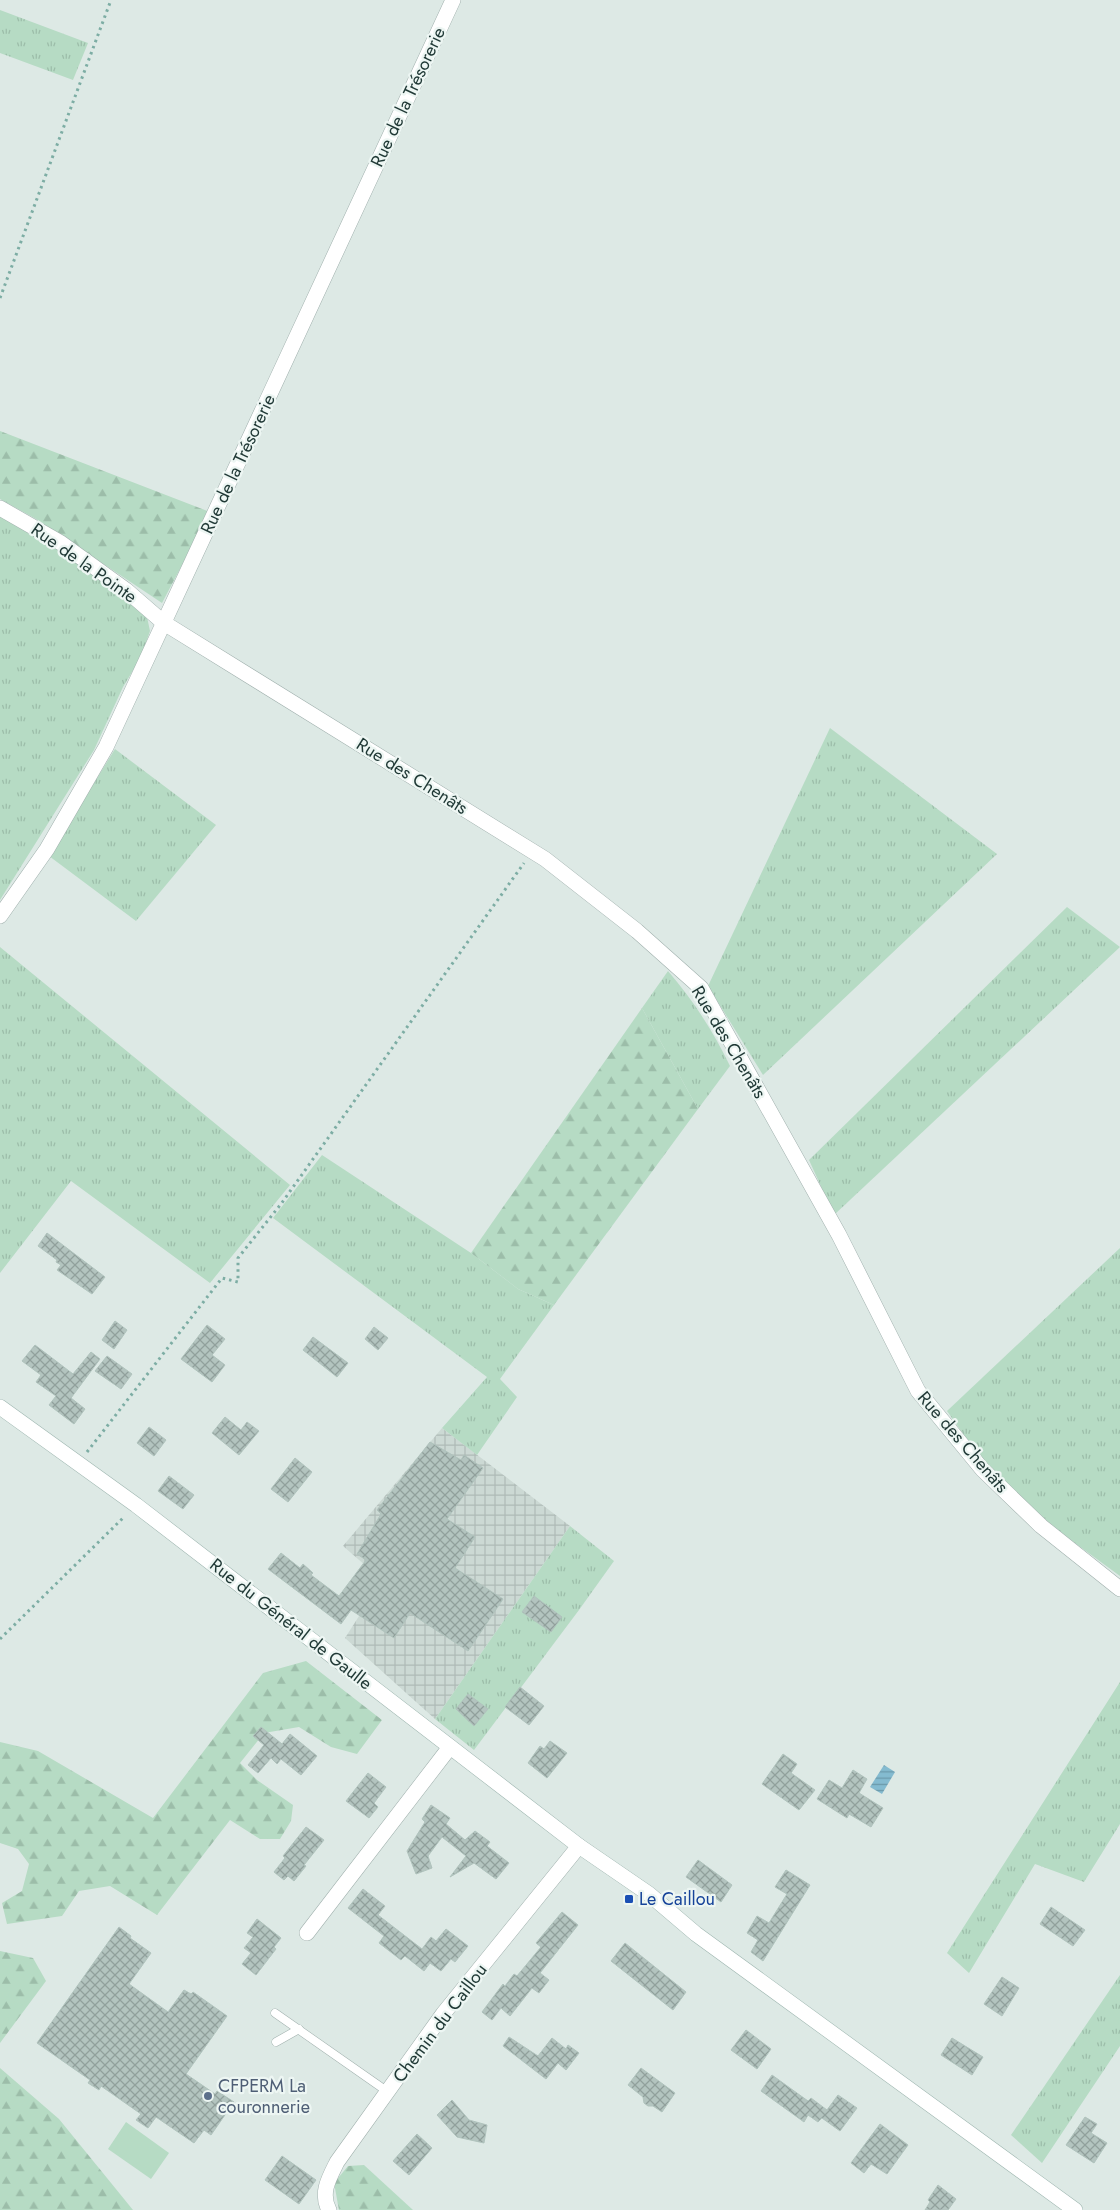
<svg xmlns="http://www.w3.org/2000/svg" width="1120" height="2210" viewBox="0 0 1120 2210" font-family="Jost,sans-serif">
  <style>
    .industrial { fill: url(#industrial-grid) }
    .grass { fill: url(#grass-tufts) }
    .forest { fill: url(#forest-firs) }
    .green { fill: #b6dbc4 }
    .water { fill: url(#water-rules) }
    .building { fill: url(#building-cross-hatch); stroke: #b0c3bd }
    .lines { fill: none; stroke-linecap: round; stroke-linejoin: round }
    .lane-casing { stroke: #a0b0ad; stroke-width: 9 }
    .street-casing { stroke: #a0b0ad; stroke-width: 16 }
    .secondary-casing { stroke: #9db5af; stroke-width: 16 }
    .path { stroke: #7dada4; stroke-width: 3; stroke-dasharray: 2.5 4; stroke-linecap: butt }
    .lane { stroke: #fff; stroke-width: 8 }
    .street { stroke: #fff; stroke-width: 15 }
    .secondary { stroke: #fff; stroke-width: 15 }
    .transit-dot { fill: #1a4fb4; stroke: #edf6f3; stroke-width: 2 }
    .service-dot { fill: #5c6f8a; stroke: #edf6f3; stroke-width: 2 }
    .labels { text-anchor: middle; stroke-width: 4.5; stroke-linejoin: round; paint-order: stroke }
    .street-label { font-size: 18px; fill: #1f3835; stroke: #edf6f3 }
    .transit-label { font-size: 18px; fill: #164399; stroke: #edf6f3; text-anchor: start }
    .service-label { font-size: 18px; fill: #4e5e75; stroke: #edf6f3; text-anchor: start }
  </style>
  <defs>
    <pattern id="industrial-grid" width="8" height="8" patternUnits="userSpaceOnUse" patternTransform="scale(1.25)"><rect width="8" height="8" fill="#ccd9d4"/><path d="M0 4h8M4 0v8" fill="none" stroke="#afbbb7"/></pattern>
    <pattern id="grass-tufts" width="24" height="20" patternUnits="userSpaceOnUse" patternTransform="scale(1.25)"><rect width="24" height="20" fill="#b6dbc4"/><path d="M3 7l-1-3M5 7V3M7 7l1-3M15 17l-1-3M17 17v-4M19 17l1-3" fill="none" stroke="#9cbda9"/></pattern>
    <pattern id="forest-firs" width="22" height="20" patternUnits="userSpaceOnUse" patternTransform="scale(1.25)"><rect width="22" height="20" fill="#b6dbc4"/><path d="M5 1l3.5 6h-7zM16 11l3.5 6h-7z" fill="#9cbda9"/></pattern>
    <pattern id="water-rules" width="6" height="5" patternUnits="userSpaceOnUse" patternTransform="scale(1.25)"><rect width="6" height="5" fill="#84bbd0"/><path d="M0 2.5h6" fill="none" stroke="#6b99aa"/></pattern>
    <pattern id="building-cross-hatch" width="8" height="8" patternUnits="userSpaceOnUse" patternTransform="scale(1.25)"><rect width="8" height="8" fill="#b3c4bf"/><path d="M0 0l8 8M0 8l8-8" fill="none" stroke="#91a09c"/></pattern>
  </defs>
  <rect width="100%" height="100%" fill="#dde9e5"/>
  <path class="industrial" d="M 442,1428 L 570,1526 L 435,1719 L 345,1638 L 382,1580 L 343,1546 Z"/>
  <g class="grass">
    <path d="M 0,10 L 88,43 L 73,80 L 0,53 Z"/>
    <path d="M 0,515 L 38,535 L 135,600 L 147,617 L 150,631 L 141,657 L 123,687 L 94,750 L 0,900 Z"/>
    <path d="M 830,728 L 997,854 L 763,1075 L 708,986 Z"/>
    <path d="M 115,749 L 216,825 L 136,921 L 49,856 Z"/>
    <path d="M 1067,907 L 1120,947 L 834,1215 L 809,1160 Z"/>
    <path d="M 0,947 L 290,1185 L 210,1283 L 71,1181 L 0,1273 Z"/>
    <path d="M 668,971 C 693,1000 713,1031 730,1066 L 698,1109 L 642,1008 Z"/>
    <path d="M 322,1155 L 471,1253 L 518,1289 L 554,1305 L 500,1379 L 517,1397 L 477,1455 L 442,1428 L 487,1377 L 273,1218 Z"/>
    <path d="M 1120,1248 L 1120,1576 L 1068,1538 L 1030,1507 L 978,1455 L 947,1411 Z"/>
    <path d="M 570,1526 L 614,1561 L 579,1610 L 474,1750 L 435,1719 Z"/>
    <path d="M 1120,1682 L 1120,1824 L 1084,1882 L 1035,1864 L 969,1973 L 947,1953 Z"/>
    <path d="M 1120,1975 L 1120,2046 L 1042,2163 L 1011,2135 Z"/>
  </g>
  <g class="forest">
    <path d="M 0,431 L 210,512 L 162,603 L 36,519 L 0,499 Z"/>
    <path d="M 642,1008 L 698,1109 L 554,1305 L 518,1289 L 471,1253 Z"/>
    <path d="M 306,1661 L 382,1720 L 357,1754 L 331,1747 L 299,1727 L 264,1733 L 240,1763 L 257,1780 L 293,1805 L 291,1821 L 280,1839 L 260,1839 L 230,1820 L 157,1915 L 110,1886 L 79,1891 L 62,1916 L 7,1924 L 2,1903 L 22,1891 L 29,1864 L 18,1849 L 0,1843 L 0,1742 L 38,1751 L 153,1818 L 263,1673 Z"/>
    <path d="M 0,1951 L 33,1958 L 46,1981 L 0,2043 Z"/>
    <path d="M 0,2068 L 59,2119 L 133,2210 L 0,2210 Z"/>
    <path d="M 364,2165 L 413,2210 L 339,2210 L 334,2183 L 348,2166 Z"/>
  </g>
  <path class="green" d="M 126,2122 L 169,2153 L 151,2179 L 108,2149 Z"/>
  <path class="water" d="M 884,1765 L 895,1772 L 882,1794 L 870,1787 Z"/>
  <g class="building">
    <path d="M 47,1233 L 105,1277 L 92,1294 L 57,1270 L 61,1265 L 56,1262 L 57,1260 L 38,1246 Z"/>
    <path d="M 115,1321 L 127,1330 L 114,1349 L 102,1340 Z"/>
    <path d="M 207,1325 L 225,1339 L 212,1355 L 225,1365 L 212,1382 L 181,1359 Z"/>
    <path d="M 374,1327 L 388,1338 L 378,1350 L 365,1339 Z"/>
    <path d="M 313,1337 L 348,1363 L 337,1377 L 303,1350 Z"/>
    <path d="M 35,1345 L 73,1374 L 91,1352 L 100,1359 L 71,1398 L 85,1409 L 74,1424 L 49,1405 L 56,1396 L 36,1382 L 41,1375 L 22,1361 Z"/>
    <path d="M 107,1356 L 132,1374 L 121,1389 L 95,1371 Z"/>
    <path d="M 225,1417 L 241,1430 L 247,1422 L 259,1431 L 239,1455 L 212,1433 Z"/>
    <path d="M 149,1427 L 166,1440 L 154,1456 L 137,1443 Z"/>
    <path d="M 430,1442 L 461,1460 L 464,1455 L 483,1468 L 447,1519 L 475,1537 L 455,1568 L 503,1599 L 468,1651 L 410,1613 L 394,1638 L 351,1610 L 341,1624 L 268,1569 L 281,1553 L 300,1568 L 303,1564 L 313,1573 L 311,1575 L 339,1596 L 366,1560 L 357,1554 L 381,1514 L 377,1510 Z"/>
    <path d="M 295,1458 L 312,1472 L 288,1502 L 271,1489 Z"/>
    <path d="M 169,1476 L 194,1495 L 183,1509 L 158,1491 Z"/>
    <path d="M 534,1596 L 562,1617 L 551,1632 L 522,1612 Z"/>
    <path d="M 520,1687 L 544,1706 L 529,1725 L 505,1707 Z"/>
    <path d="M 468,1694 L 488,1709 L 474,1726 L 456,1709 Z"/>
    <path d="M 261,1727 L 282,1744 L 290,1734 L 317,1756 L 301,1775 L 281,1759 L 277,1764 L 271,1758 L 258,1773 L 248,1765 L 264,1745 L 253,1736 Z"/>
    <path d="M 550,1741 L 567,1753 L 547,1778 L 528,1763 L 540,1746 L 544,1749 Z"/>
    <path d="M 783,1754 L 797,1764 L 791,1773 L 815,1790 L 799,1810 L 762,1784 Z"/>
    <path d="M 853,1770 L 867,1779 L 859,1793 L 883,1808 L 871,1827 L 849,1814 L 847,1818 L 817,1799 L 829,1780 L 842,1788 Z"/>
    <path d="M 368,1773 L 386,1787 L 374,1803 L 378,1807 L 369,1818 L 346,1801 Z"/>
    <path d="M 431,1805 L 450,1818 L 446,1824 L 465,1840 L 475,1831 L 490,1842 L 487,1846 L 509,1863 L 496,1879 L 474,1863 L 450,1877 L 466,1856 L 442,1837 L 428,1856 L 432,1868 L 416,1874 L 407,1851 L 425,1822 L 422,1819 Z"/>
    <path d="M 306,1827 L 324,1840 L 304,1865 L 306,1866 L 294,1881 L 288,1876 L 284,1880 L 274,1872 L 285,1858 L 283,1856 Z"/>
    <path d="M 698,1860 L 732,1885 L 721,1902 L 686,1877 Z"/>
    <path d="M 786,1870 L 810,1885 L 763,1961 L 751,1952 L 758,1940 L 747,1933 L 757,1916 L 769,1923 L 787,1894 L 775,1887 Z"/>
    <path d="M 363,1889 L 385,1906 L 378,1915 L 422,1949 L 431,1937 L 436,1941 L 446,1929 L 468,1946 L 455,1962 L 451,1959 L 441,1971 L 430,1963 L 424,1971 L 405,1956 L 401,1960 L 379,1943 L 384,1936 L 348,1908 Z"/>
    <path d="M 1051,1907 L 1085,1930 L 1073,1946 L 1040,1924 Z"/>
    <path d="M 562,1912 L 578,1925 L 540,1973 L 549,1980 L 539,1993 L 532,1988 L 510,2016 L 501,2008 L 492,2020 L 482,2012 L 503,1984 L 505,1986 L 514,1974 L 517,1976 L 541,1947 L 536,1943 Z"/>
    <path d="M 257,1919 L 281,1938 L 274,1947 L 276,1949 L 256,1975 L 242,1964 L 251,1953 L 244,1948 L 253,1937 L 247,1933 Z"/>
    <path d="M 119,1927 L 131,1936 L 130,1938 L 151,1953 L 129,1984 L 168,2012 L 184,1990 L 191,1994 L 193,1992 L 227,2016 L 186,2074 L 215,2094 L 217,2091 L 234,2102 L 211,2135 L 204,2130 L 194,2143 L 156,2117 L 148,2128 L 136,2120 L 141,2114 L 101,2086 L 99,2090 L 88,2083 L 90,2080 L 37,2043 Z"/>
    <path d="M 625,1943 L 686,1992 L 673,2010 L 611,1961 Z"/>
    <path d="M 1002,1977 L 1019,1988 L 1002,2016 L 984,2004 Z"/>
    <path d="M 746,2030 L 771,2049 L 757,2069 L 731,2050 Z"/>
    <path d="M 509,2037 L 538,2056 L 552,2038 L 566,2049 L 568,2045 L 579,2053 L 566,2070 L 558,2063 L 546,2079 L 503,2046 Z"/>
    <path d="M 952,2038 L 983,2057 L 972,2075 L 941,2055 Z"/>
    <path d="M 641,2068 L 675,2093 L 662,2112 L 653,2106 L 648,2106 L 644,2103 L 643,2097 L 628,2085 Z"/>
    <path d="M 772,2075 L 808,2101 L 811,2098 L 827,2110 L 838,2095 L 857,2108 L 840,2131 L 822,2118 L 818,2122 L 808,2115 L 804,2122 L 761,2091 Z"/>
    <path d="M 452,2100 L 469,2120 L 487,2125 L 484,2143 L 457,2137 L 437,2115 Z"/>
    <path d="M 1085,2117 L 1097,2124 L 1091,2133 L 1107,2143 L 1094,2163 L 1066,2145 Z"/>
    <path d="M 880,2124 L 908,2145 L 887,2174 L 871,2164 L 864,2173 L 851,2163 Z"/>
    <path d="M 417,2134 L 432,2148 L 409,2175 L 393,2161 Z"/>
    <path d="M 282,2156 L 316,2180 L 299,2204 L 265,2180 Z"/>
    <path d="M 938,2185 L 956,2199 L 948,2210 L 925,2210 L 930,2202 L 928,2200 Z"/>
  </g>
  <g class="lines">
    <defs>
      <g id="lane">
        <path d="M 275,2013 L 388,2092"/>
        <path d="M 276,2042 L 299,2029"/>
      </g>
      <g id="street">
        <path d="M 0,508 L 61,543 L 126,590 L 164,623 L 545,859 L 637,931 L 701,988 L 839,1235 L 918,1391 L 982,1469 L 1041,1526 L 1120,1589"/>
        <path d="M 0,916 L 47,849 L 106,747 L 453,0"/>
        <path d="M 307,1933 L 450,1747"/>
        <path d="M 329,2210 C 320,2193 329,2178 337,2162 L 443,2014 L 579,1846"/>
      </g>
      <path id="secondary" d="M 0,1407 L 136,1505 L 579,1846 L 649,1894 L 696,1934 L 1075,2210"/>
    </defs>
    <use href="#lane" class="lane-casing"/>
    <use href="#street" class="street-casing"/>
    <use href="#secondary" class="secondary-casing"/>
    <g class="path">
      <path d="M 0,298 L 111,0"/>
      <path d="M 87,1452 L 222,1278 L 238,1282 L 238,1258 L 281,1204 L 524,863"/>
      <path d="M 0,1639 L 125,1516"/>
    </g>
    <use href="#lane" class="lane"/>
    <use href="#street" class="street"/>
    <use href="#secondary" class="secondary"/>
  </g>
  <rect class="transit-dot" x="624" y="1894" width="10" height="10" rx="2.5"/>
  <circle class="service-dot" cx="208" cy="2096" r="5"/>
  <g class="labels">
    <g class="street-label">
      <text transform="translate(408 97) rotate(-65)" y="6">Rue de la Trésorerie</text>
      <text transform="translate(238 464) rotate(-65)" y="6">Rue de la Trésorerie</text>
      <text transform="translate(84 563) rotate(35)" y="6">Rue de la Pointe</text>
      <text transform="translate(412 776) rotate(32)" y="6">Rue des Chenâts</text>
      <text transform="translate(729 1042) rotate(59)" y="6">Rue des Chenâts</text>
      <text transform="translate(963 1442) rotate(49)" y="6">Rue des Chenâts</text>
      <text transform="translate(291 1624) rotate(38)" y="6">Rue du Général de Gaulle</text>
      <text transform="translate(440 2023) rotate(-53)" y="6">Chemin du Caillou</text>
    </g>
    <g class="transit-label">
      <text x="639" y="1905">Le Caillou</text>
    </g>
    <g class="service-label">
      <text x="218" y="2092">CFPERM La<tspan x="218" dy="21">couronnerie</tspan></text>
    </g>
  </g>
</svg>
